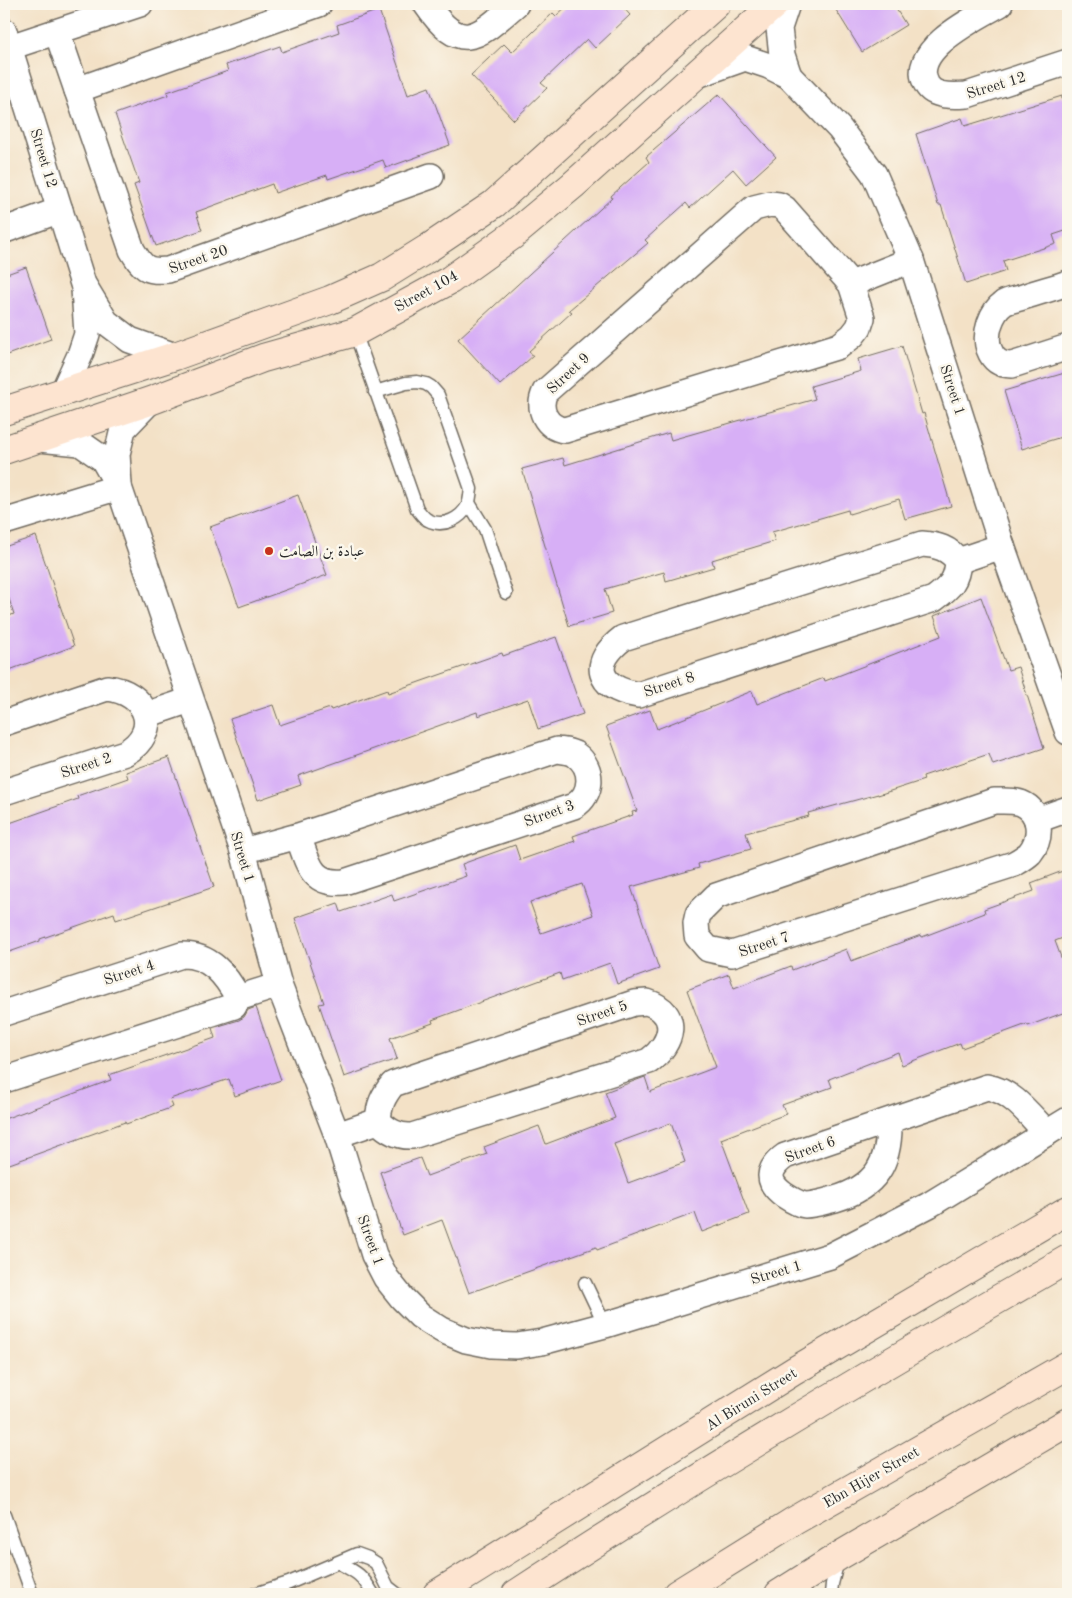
<svg xmlns="http://www.w3.org/2000/svg" width="1072" height="1598" viewBox="0 0 1072 1598" font-family="'Old Standard TT',Amiri,serif">
  <style>
    .building { fill: #d7aff6; fill-rule: evenodd }
    .lines { fill: none; stroke-linecap: round; stroke-linejoin: round }
    .lane-casing { stroke: #716b61; stroke-width: 15 }
    .street-casing { stroke: #716b61; stroke-width: 28 }
    .secondary-casing { stroke: #716b61; stroke-width: 30 }
    .lane { stroke: #fff; stroke-width: 12 }
    .street { stroke: #fff; stroke-width: 25 }
    .secondary { stroke: #fde4d0; stroke-width: 28 }
    .poi-dot { fill: #c8321e; stroke: #fbf7ec; stroke-width: 2 }
    .labels { text-anchor: middle; stroke-width: 5; stroke-linejoin: round; paint-order: stroke }
    .street-label { font-size: 15px; fill: #2b2b2b; stroke: #fbf7ec }
    .poi-label { font-size: 15px; fill: #2b2b2b; stroke: #fbf7ec; text-anchor: start }
  </style>
  <rect width="100%" height="100%" fill="#fbf7ec"/>
  <filter id="ink" filterUnits="userSpaceOnUse"><feTurbulence type="fractalNoise" baseFrequency=".02" numOctaves="2"/><feDisplacementMap in="SourceGraphic" scale="10" xChannelSelector="R" yChannelSelector="G"/><feConvolveMatrix kernelMatrix="1 2 1 2 8 2 1 2 1" color-interpolation-filters="sRGB"/></filter>
  <filter id="wash" filterUnits="userSpaceOnUse"><feTurbulence type="fractalNoise" baseFrequency=".0096" numOctaves="4" result="noise"/><feDisplacementMap in="SourceGraphic" scale="20" xChannelSelector="R" yChannelSelector="G"/><feGaussianBlur stdDeviation="1.12" result="paint"/><feColorMatrix in="noise" values="0 0 0 0 0 0 0 0 0 0 0 0 0 0 0 0 0 1.4 0 .05"/><feComposite in="paint" operator="in"/></filter>
  <g filter="url(#wash)">
    <rect width="100%" height="100%" fill="#f3e1c6"/>
    <g id="blocks">
      <g class="building">
        <path d="M 569,4 L 620,4 L 630,15 L 595,48 L 587,39 L 541,83 L 547,88 L 514,120 L 471,75 L 504,44 L 512,52 L 553,13 L 556,16 Z"/>
        <path d="M 847,4 L 893,4 L 906,25 L 862,52 L 836,10 Z"/>
        <path d="M 379,10 L 408,95 L 429,87 L 450,145 L 386,168 L 383,160 L 328,179 L 327,175 L 275,193 L 272,184 L 196,212 L 202,230 L 156,246 L 134,185 L 139,183 L 115,114 L 168,95 L 167,92 L 228,71 L 226,65 L 280,46 L 282,52 L 339,32 L 337,25 Z"/>
        <path d="M 719,94 L 776,157 L 746,184 L 733,169 L 690,208 L 686,203 L 645,240 L 648,243 L 569,310 L 572,312 L 529,351 L 533,356 L 500,385 L 458,339 L 612,198 L 611,196 L 649,162 L 646,157 Z"/>
        <path d="M 1062,96 L 1062,99 L 1068,97 L 1068,230 L 1053,235 L 1056,244 L 1003,261 L 1006,271 L 966,284 L 941,205 L 938,205 L 916,134 L 962,118 L 965,126 Z"/>
        <path d="M 26,267 L 51,339 L 4,356 L 4,275 Z"/>
        <path d="M 902,346 L 922,414 L 924,413 L 951,506 L 905,519 L 899,499 L 849,514 L 848,510 L 772,532 L 775,541 L 712,560 L 714,567 L 666,581 L 664,572 L 605,589 L 612,613 L 569,626 L 522,469 L 563,458 L 565,465 L 669,433 L 671,440 L 815,399 L 811,386 L 861,371 L 858,359 Z"/>
        <path d="M 1068,372 L 1068,435 L 1022,449 L 1004,391 Z"/>
        <path d="M 298,495 L 327,575 L 239,607 L 210,527 Z"/>
        <path d="M 36,536 L 74,646 L 4,672 L 4,618 L 14,614 L 4,584 L 4,547 Z"/>
        <path d="M 981,597 L 1008,670 L 1018,667 L 1044,748 L 993,765 L 989,754 L 923,776 L 924,780 L 878,795 L 878,794 L 808,813 L 809,816 L 746,833 L 751,849 L 698,864 L 699,868 L 631,887 L 659,969 L 617,984 L 610,963 L 562,980 L 560,973 L 432,1020 L 433,1023 L 390,1038 L 397,1059 L 344,1077 L 319,1004 L 324,1003 L 295,918 L 338,903 L 341,912 L 392,894 L 394,901 L 466,876 L 462,864 L 515,845 L 520,860 L 575,841 L 573,836 L 633,815 L 632,812 L 637,811 L 606,726 L 650,710 L 657,729 L 752,691 L 757,704 L 824,678 L 825,681 L 941,636 L 934,616 ZM 582,884 L 593,915 L 541,933 L 530,902 Z"/>
        <path d="M 556,637 L 583,714 L 538,729 L 528,699 L 478,716 L 477,712 L 298,776 L 301,785 L 258,800 L 230,719 L 273,705 L 280,725 L 330,708 L 331,710 L 387,690 L 388,693 L 502,653 L 503,656 Z"/>
        <path d="M 169,757 L 214,887 L 116,920 L 114,913 L 40,939 L 40,941 L 4,954 L 4,825 L 78,799 L 77,796 L 128,778 L 126,772 Z"/>
        <path d="M 1068,869 L 1068,936 L 1055,941 L 1068,976 L 1068,1011 L 1028,1026 L 1027,1024 L 962,1048 L 960,1043 L 902,1065 L 898,1052 L 829,1079 L 832,1087 L 782,1105 L 786,1114 L 721,1139 L 749,1214 L 702,1232 L 695,1213 L 597,1250 L 596,1247 L 469,1293 L 442,1220 L 403,1235 L 380,1172 L 420,1158 L 427,1176 L 487,1154 L 484,1147 L 539,1126 L 546,1144 L 615,1118 L 605,1092 L 645,1077 L 650,1092 L 716,1067 L 687,990 L 729,974 L 734,988 L 791,966 L 792,970 L 846,949 L 851,961 L 921,935 L 922,937 L 985,913 L 984,909 L 1034,891 L 1031,883 ZM 671,1123 L 685,1162 L 628,1183 L 614,1144 Z"/>
        <path d="M 256,1007 L 281,1080 L 235,1096 L 229,1079 L 170,1099 L 173,1107 L 126,1124 L 125,1122 L 4,1166 L 4,1119 L 111,1080 L 109,1075 L 215,1038 L 212,1028 L 239,1020 L 244,1017 L 248,1010 Z"/>
      </g>
    </g>
  </g>
  <g filter="url(#ink)">
    <use href="#blocks" fill-opacity="0" stroke="#716b61" stroke-width="1"/>
    <g class="lines">
      <defs>
        <g id="lane">
          <path d="M 355,332 L 417,509 C 420,512 423,518 428,520 C 443,528 461,519 468,505 C 470,500 470,494 471,489 L 438,395 L 431,387 L 426,384 L 417,382 L 406,383 L 375,392"/>
          <path d="M 469,503 L 485,529 L 506,593"/>
          <path d="M 585,1283 L 605,1325"/>
          <path d="M 4,1515 L 32,1594"/>
          <path d="M 339,1563 C 358,1573 362,1575 373,1594"/>
          <path d="M 255,1594 L 289,1583 L 357,1554 L 368,1558 L 376,1563 L 388,1587 L 397,1594"/>
          <path d="M 831,1594 L 832,1584 L 838,1560"/>
        </g>
        <g id="street">
          <path d="M 426,4 C 461,55 477,38 516,4"/>
          <path d="M 787,4 L 779,28 L 782,55 L 789,76"/>
          <path d="M 1000,4 C 977,17 906,51 927,85 C 934,97 954,96 967,95 L 1068,62"/>
          <path d="M 4,31 L 83,284 L 106,322 L 130,340 L 175,356"/>
          <path d="M 57,32 L 132,250 C 143,268 146,272 168,270 L 431,176"/>
          <path d="M 10,47 L 140,4"/>
          <path d="M 697,75 L 745,58 L 769,66 L 789,76 L 839,128 L 874,174 L 911,260 L 1002,546 L 1068,732"/>
          <path d="M 77,90 L 319,4"/>
          <path d="M 770,204 L 779,205 L 785,209 L 851,284 L 862,318 L 859,327 L 852,336 L 839,346 L 565,430 C 546,428 537,409 545,392 L 754,208 Z"/>
          <path d="M 5,230 L 60,210"/>
          <path d="M 1068,283 C 1053,288 1038,292 1023,297 C 1018,299 1009,300 1004,303 C 991,312 984,334 989,349 C 993,360 1000,365 1012,365 L 1068,347"/>
          <path d="M 851,284 L 911,260"/>
          <path d="M 63,392 L 80,355 L 87,334 L 84,289"/>
          <path d="M 39,439 L 80,443 L 103,459 L 119,487 L 243,851 L 279,985 L 337,1135 L 374,1255 L 386,1278 L 402,1298 L 420,1316 L 442,1330 L 466,1340 L 491,1345 L 517,1346 L 542,1342 L 605,1325 L 830,1256 L 929,1205 L 1068,1120"/>
          <path d="M 119,484 L 117,454 L 123,429 L 150,401"/>
          <path d="M 4,522 L 119,487"/>
          <path d="M 922,544 C 937,545 949,548 958,561 C 957,581 950,587 934,599 L 638,695 C 597,688 590,663 623,638 Z"/>
          <path d="M 958,561 L 1002,546"/>
          <path d="M 146,715 L 190,700"/>
          <path d="M 4,723 L 107,688 C 147,692 163,731 125,753 L 4,792"/>
          <path d="M 994,801 C 1003,801 1012,800 1021,803 C 1041,811 1043,837 1030,853 C 1026,857 1019,861 1014,864 L 732,954 L 708,949 L 697,936 L 696,923 L 698,914 L 716,896 Z"/>
          <path d="M 1037,820 L 1068,809"/>
          <path d="M 243,851 L 298,836 L 557,750 C 564,751 571,751 576,755 C 594,768 593,795 574,806 L 344,882 C 310,885 308,862 298,836"/>
          <path d="M 238,998 L 279,985"/>
          <path d="M 647,1002 C 681,1013 673,1044 649,1061 L 412,1136 C 398,1137 388,1131 378,1121 C 379,1105 383,1096 393,1084 L 634,1003 Z"/>
          <path d="M 4,1013 L 182,955 C 210,955 226,975 238,998 L 234,1006 L 4,1080"/>
          <path d="M 889,1122 C 890,1163 876,1187 835,1199 C 826,1201 815,1205 805,1205 C 798,1204 790,1199 784,1195 C 766,1182 767,1169 785,1156 L 987,1087 C 1013,1091 1030,1116 1047,1133"/>
          <path d="M 337,1135 L 378,1121"/>
        </g>
        <g id="secondary">
          <path d="M 4,411 L 175,356 L 330,300 L 382,277 L 427,249 L 494,204 L 716,4"/>
          <path d="M 4,450 L 150,401 L 263,358 L 355,332 L 450,280 L 513,235 L 573,185 L 775,4"/>
          <path d="M 437,1594 L 794,1371 L 1068,1210"/>
          <path d="M 516,1594 C 696,1476 881,1366 1068,1259"/>
          <path d="M 677,1594 L 794,1521 L 1068,1365"/>
          <path d="M 779,1594 L 839,1556 L 1068,1422"/>
        </g>
      </defs>
      <use href="#lane" class="lane-casing"/>
      <use href="#street" class="street-casing"/>
      <use href="#secondary" class="secondary-casing"/>
      <use href="#lane" class="lane"/>
      <use href="#street" class="street"/>
      <use href="#secondary" class="secondary"/>
    </g>
  </g>
  <circle class="poi-dot" cx="269" cy="551" r="5"/>
  <g class="labels">
    <g class="street-label">
      <text transform="translate(996 85) rotate(-17)" y="5">Street 12</text>
      <text transform="translate(44 158) rotate(73)" y="5">Street 12</text>
      <text transform="translate(198 259) rotate(-19)" y="5">Street 20</text>
      <text transform="translate(426 291) rotate(-29)" y="5">Street 104</text>
      <text transform="translate(568 373) rotate(-43)" y="5">Street 9</text>
      <text transform="translate(953 390) rotate(72)" y="5">Street 1</text>
      <text transform="translate(669 684) rotate(-18)" y="5">Street 8</text>
      <text transform="translate(86 765) rotate(-18)" y="5">Street 2</text>
      <text transform="translate(549 813) rotate(-20)" y="5">Street 3</text>
      <text transform="translate(243 857) rotate(73)" y="5">Street 1</text>
      <text transform="translate(764 944) rotate(-18)" y="5">Street 7</text>
      <text transform="translate(129 972) rotate(-18)" y="5">Street 4</text>
      <text transform="translate(602 1013) rotate(-19)" y="5">Street 5</text>
      <text transform="translate(810 1149) rotate(-20)" y="5">Street 6</text>
      <text transform="translate(371 1240) rotate(70)" y="5">Street 1</text>
      <text transform="translate(776 1272) rotate(-17)" y="5">Street 1</text>
      <text transform="translate(751 1399) rotate(-32)" y="5">Al Biruni Street</text>
      <text transform="translate(871 1477) rotate(-30)" y="5">Ebn Hijer Street</text>
    </g>
    <g class="poi-label">
      <text x="279" y="556">عبادة بن الصامت</text>
    </g>
  </g>
  <rect width="1072" height="1598" fill="none" stroke="#fbf7ec" stroke-width="20"/>
</svg>
